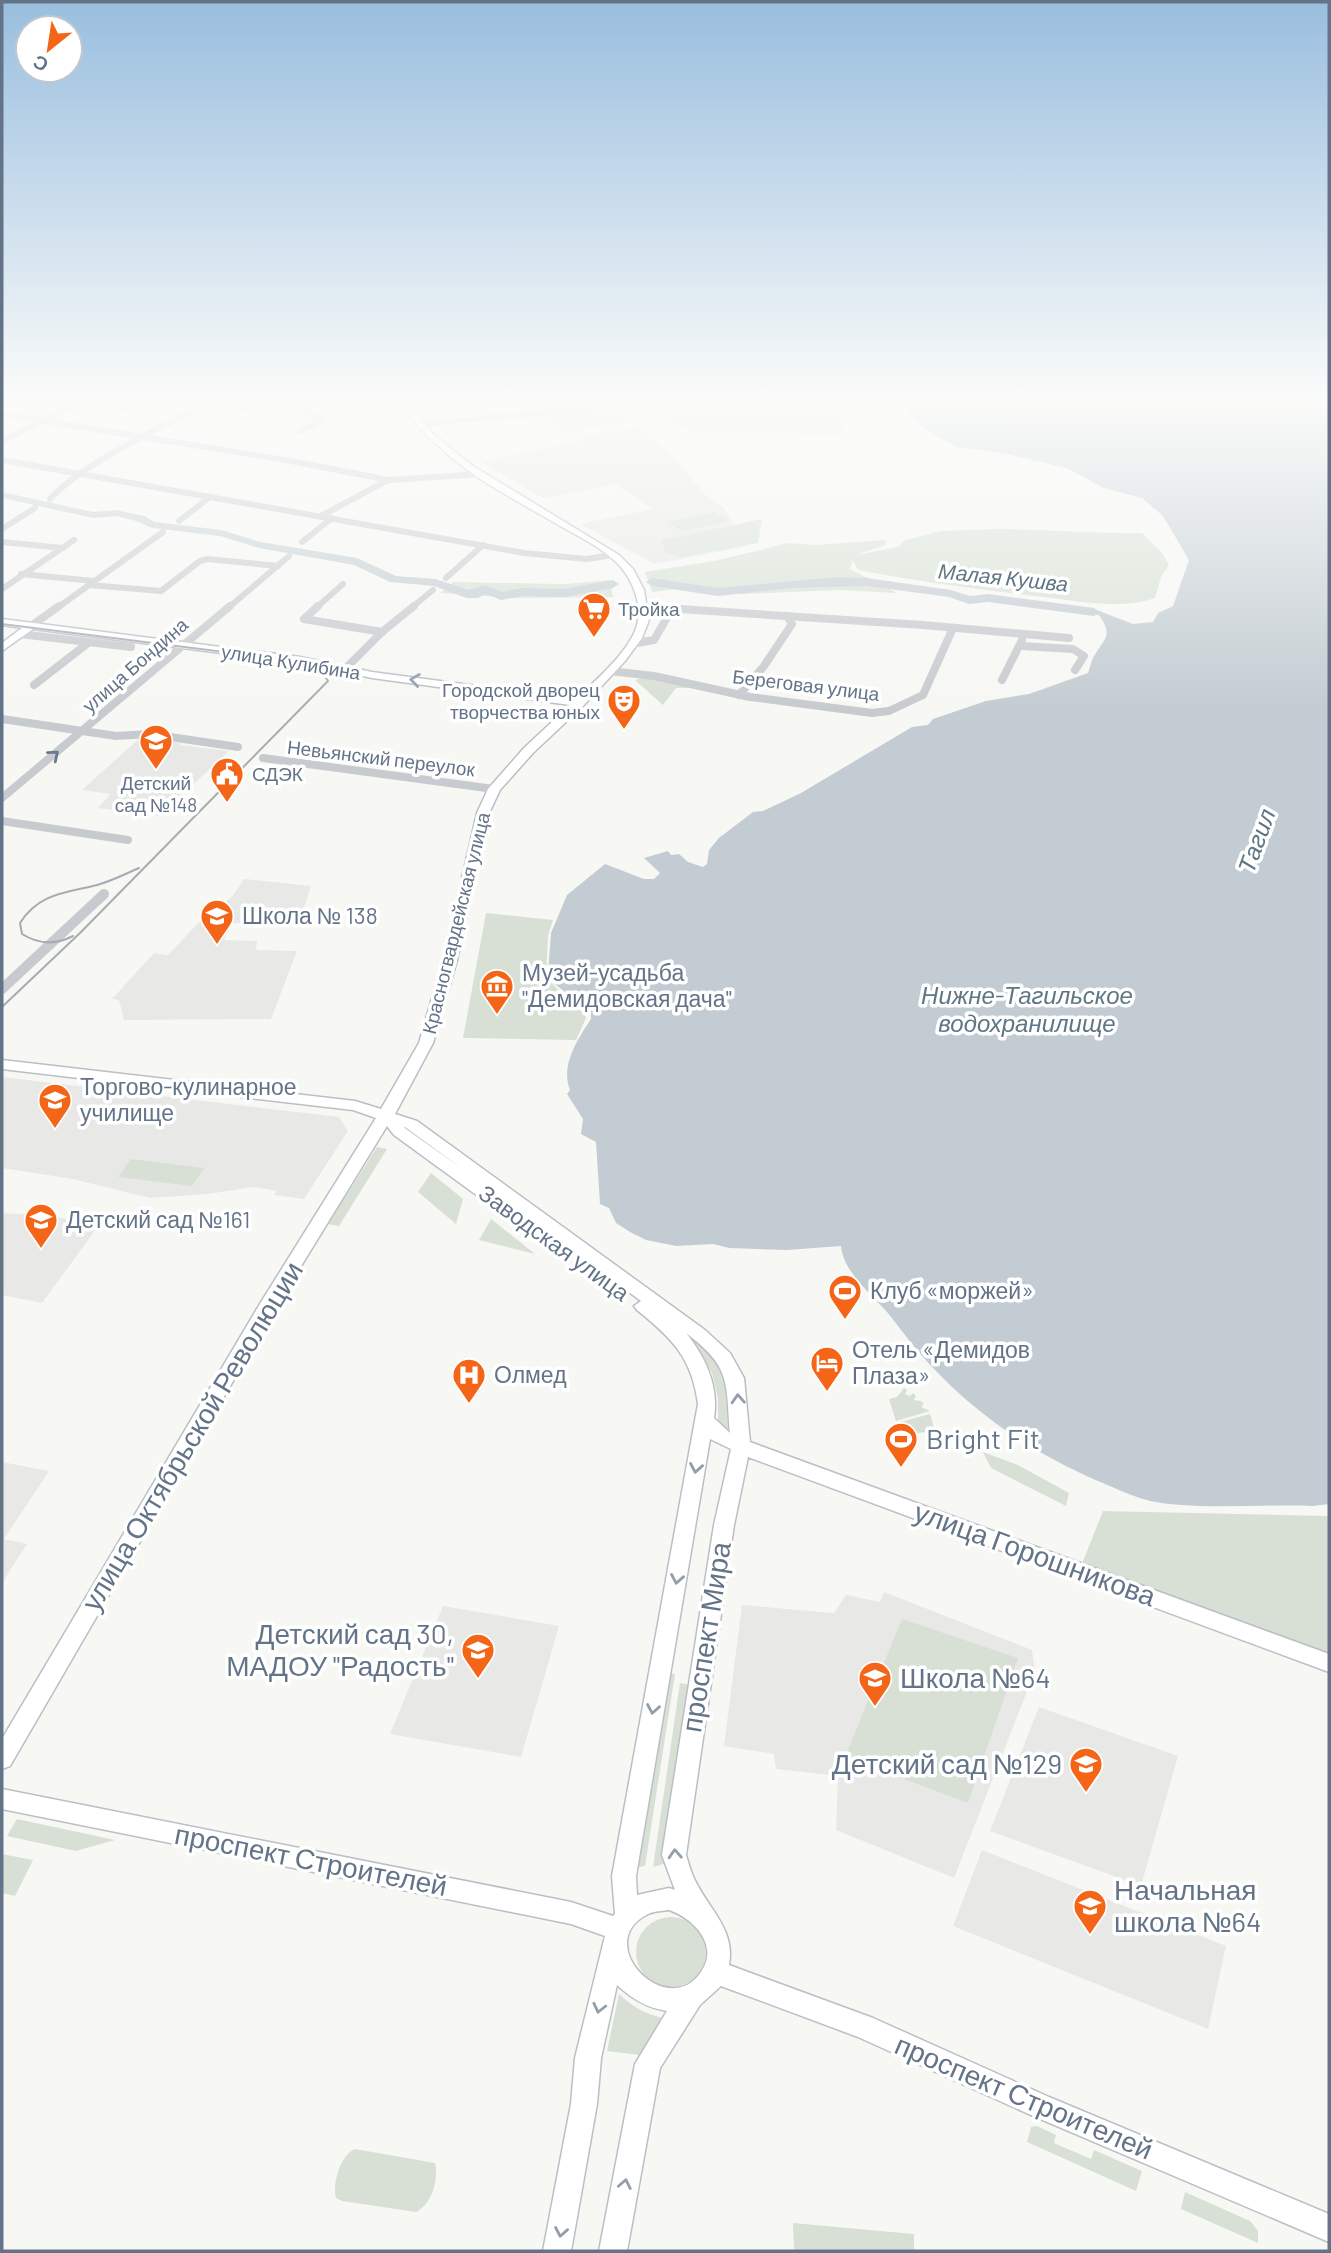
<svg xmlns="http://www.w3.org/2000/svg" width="1331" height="2253" viewBox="0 0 1331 2253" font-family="Barlow,sans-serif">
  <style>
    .built { fill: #e8e9e7 }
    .green { fill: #d8e0d5 }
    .water { fill: #c3ccd2 }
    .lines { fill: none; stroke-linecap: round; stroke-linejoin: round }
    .river { fill: #c3ccd2; fill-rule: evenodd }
    .secondary-casing { stroke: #bbbfc5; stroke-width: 3 }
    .street-far2 { stroke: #c7cace; stroke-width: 6 }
    .street-far1 { stroke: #c7cace; stroke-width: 8 }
    .street { stroke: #c7cace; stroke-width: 10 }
    .secondary { fill: #fff; fill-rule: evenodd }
    .tram { stroke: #a7acb3; stroke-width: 2 }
    .oneway { stroke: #929eac }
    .oneway2 { stroke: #69788c }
    .labels { text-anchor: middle; stroke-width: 7; stroke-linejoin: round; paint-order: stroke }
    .far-poi-label { font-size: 19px; fill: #647488; stroke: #fff; text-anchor: start }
    .far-street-label { font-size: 19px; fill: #647488; stroke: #fff }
    .far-water-label { font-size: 21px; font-style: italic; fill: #5f7684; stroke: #fff }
    .poi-label { font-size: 23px; fill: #647488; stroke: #fff; text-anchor: start }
    .street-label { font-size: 23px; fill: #647488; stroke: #fff }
    .water-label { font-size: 24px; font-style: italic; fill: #5f7684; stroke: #fff }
    .near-street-label { font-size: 28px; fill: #647488; stroke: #fff }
    .near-poi-label { font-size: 28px; fill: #647488; stroke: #fff; text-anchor: start }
  </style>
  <rect width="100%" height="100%" fill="#f7f8f4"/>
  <g class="built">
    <path d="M 648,397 L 846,397 L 843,435 L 701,433 L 670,422 Z"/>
    <path d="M 619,406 L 635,423 L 560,432 L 542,413 Z"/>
    <path d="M 637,426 L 678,462 L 705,495 L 723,507 L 749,546 L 655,564 L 580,524 L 652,509 L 617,484 L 543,498 L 481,462 L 583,440 L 579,437 Z"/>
    <path d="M 141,737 L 181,743 L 180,745 L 229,751 L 159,816 L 98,808 L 111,794 L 82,790 Z"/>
    <path d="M 244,879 L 311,886 L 303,911 L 269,911 L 265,923 L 232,923 L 224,940 L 257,941 L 256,950 L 297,951 L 271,1019 L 124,1020 L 119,1000 L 112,999 L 154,953 L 168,955 L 200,921 L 232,897 Z"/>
    <path d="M 2,1077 L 339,1117 L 348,1131 L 304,1199 L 274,1195 L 277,1191 L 253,1187 L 208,1194 L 150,1198 L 73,1179 L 2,1168 Z"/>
    <path d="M 2,1213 L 50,1216 L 99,1225 L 42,1303 L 2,1295 Z"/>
    <path d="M 2,1462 L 49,1471 L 4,1539 L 27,1544 L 2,1583 Z"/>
    <path d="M 884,1592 L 1032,1650 L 1035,1671 L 954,1878 L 836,1830 L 838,1776 L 776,1769 L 774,1754 L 724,1746 L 742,1605 L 834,1613 L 846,1595 L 880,1602 Z"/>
    <path d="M 443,1606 L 559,1626 L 521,1757 L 390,1734 Z"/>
    <path d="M 1039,1707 L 1178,1756 L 1141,1886 L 990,1831 Z"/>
    <path d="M 982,1850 L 1226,1946 L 1208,2029 L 953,1926 Z"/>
  </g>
  <g class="green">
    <path d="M 714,512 L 730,521 L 682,531 L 667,522 Z"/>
    <path d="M 762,519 L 758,543 L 682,557 L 665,553 L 662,540 Z"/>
    <path d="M 994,529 C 1044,529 1092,534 1142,533 L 1162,553 L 1169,565 L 1161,577 L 1155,598 C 1120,610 1080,601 1044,597 C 982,590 920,582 858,570 L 853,560 L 850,569 L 897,593 L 840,590 L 743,594 L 700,586 L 652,592 L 645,572 L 719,560 L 788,543 L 814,545 L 885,540 L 886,545 L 855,555 L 898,547 L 905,540 L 941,531 Z"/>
    <path d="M 610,580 L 613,597 L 516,598 L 440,593 L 453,582 L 565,584 Z"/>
    <path d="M 644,677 L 691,688 L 676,688 L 663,705 L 635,680 Z"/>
    <path d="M 486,913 L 553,920 L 548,935 L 546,977 L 569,1001 L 585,1010 L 586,1018 L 576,1040 L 463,1038 Z"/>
    <path d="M 377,1147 L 387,1149 L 339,1226 L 328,1224 Z"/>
    <path d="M 131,1159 L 204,1168 L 192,1186 L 118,1177 Z"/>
    <path d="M 431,1173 L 463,1199 L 456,1224 L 418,1192 Z"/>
    <path d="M 491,1219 L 535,1254 L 479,1240 Z"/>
    <path d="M 667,1320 C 682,1327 722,1361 727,1377 C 731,1394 729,1416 730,1433 L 718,1429 L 718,1398 L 712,1373 L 696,1347 Z"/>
    <path d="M 904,1388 L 907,1390 L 905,1394 L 910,1396 L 913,1393 L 916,1396 L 914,1400 L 921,1401 L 924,1404 L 921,1407 L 930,1411 L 896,1421 L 889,1399 L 897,1397 Z"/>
    <path d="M 930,1414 L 935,1431 L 892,1436 L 893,1428 L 900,1422 Z"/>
    <path d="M 983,1452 L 1018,1465 L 1069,1493 L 1066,1506 L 991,1468 Z"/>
    <path d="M 1103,1511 L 1329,1516 L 1329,1656 L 1081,1566 Z"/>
    <path d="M 902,1619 L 1018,1658 L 968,1803 L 845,1757 Z"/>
    <path d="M 664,1673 L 675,1674 L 645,1866 L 634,1868 Z"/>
    <path d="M 680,1683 L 692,1685 L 667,1863 L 653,1867 Z"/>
    <path d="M 17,1819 L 115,1840 L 76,1851 L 7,1836 Z"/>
    <path d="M 2,1854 L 33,1860 L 15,1896 L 2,1893 Z"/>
    <circle cx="671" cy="1952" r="35"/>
    <path d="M 619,1994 C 635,2009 648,2015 668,2019 L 640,2055 L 607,2051 Z"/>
    <path d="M 1037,2126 L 1056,2135 L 1054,2143 L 1091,2159 L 1094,2150 L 1142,2171 L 1136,2191 L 1027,2142 L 1031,2127 Z"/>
    <path d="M 355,2149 L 435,2163 C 439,2179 432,2204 416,2212 L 342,2201 L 336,2198 C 332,2184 340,2155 355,2149 Z"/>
    <path d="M 1185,2192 L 1250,2221 L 1258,2231 L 1258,2243 L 1181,2209 Z"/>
    <path d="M 793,2223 L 914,2234 L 914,2251 L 794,2251 Z"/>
  </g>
  <path class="water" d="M 906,397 L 1329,397 L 1329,1504 L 1313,1506 C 1265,1504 1216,1509 1169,1504 C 1143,1502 1122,1491 1098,1481 C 1013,1444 947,1394 892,1318 C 875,1296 844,1275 841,1246 L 787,1250 L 729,1248 L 713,1244 L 676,1246 L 646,1240 L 630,1232 L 616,1223 L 609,1208 L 600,1204 L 596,1142 L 581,1134 L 583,1119 L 567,1094 L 570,1090 C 560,1065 578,1039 591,1019 L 591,1012 L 552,982 L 548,974 L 551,933 L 567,895 L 605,864 L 644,879 L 654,879 L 660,873 L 644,858 L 668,851 L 671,855 L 679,854 L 688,862 L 703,867 L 707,864 L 709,850 L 719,838 L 753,812 L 763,811 L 801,793 L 912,727 L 928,725 L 933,719 L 986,701 L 1029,694 L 1088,673 C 1090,668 1091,661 1094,656 C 1104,638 1114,637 1099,615 L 1046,606 L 1094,609 L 1133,624 L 1153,622 L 1158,613 L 1173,606 L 1189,560 L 1163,516 L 1142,498 L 1104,488 L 1067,468 L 997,452 L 957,447 L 928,431 L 908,415 L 911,405 Z"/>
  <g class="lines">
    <g class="river">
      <path d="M 2,492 L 93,512 L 116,510 L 144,516 L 155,522 L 221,530 L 261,542 L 357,558 L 396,576 L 436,579 L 468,590 L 485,585 L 502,592 L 523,588 L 564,589 L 613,580 L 619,584 L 613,588 L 564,597 L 523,596 L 501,600 L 486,594 L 478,598 L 467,598 L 434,586 L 390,582 L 354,565 L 259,548 L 220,536 L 152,528 L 136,521 L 116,516 L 93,518 L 2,498 Z"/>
      <path d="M 838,577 L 867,578 L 951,590 L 970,596 L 988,594 L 1094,608 L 1100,612 L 1094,616 L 988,602 L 969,604 L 949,597 L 867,586 L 791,588 L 718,596 L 652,586 L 646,582 L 652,578 L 718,588 Z"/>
    </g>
    <defs>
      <path id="secondary" d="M 394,397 L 402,397 L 433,434 L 473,466 L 619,555 L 633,569 L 644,590 L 649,620 L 642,638 L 625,661 L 584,705 L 533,753 L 500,790 L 489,813 L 457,960 L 433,1043 L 395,1114 L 417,1121 L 705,1330 L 730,1353 L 744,1378 L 750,1442 L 1329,1654 L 1329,1672 L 748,1457 L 734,1525 L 686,1855 C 688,1862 690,1869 693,1876 C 706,1907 736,1928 729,1965 L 873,2018 L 1049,2097 L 1329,2214 L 1329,2242 L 1031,2115 L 858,2037 L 721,1986 L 700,2005 L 660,2068 L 627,2251 L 599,2251 L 635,2064 L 667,2011 C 647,2008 632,1999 617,1985 L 601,2058 L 597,2104 L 571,2251 L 543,2251 L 571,2104 L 575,2058 L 605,1936 L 571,1924 L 2,1809 L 2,1789 L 571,1902 L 613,1916 L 615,1914 L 612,1876 L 698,1404 C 692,1358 672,1338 637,1310 L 634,1306 L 641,1301 L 533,1221 L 531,1226 L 519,1226 L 394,1135 L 387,1126 L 276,1307 L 10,1766 L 2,1769 L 2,1739 L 258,1307 L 376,1118 L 353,1110 L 2,1069 L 2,1060 L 355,1101 L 381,1109 L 419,1043 L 443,960 L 477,813 L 488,789 L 524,748 L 570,705 L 372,678 L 300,663 L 33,629 L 2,651 L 2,643 L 22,628 L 2,625 L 2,619 L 300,657 L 372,672 L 576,699 C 595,681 635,647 638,620 C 641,601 632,580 620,566 C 604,549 582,538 562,527 C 530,508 496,491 466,469 C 438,448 414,425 394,397 ZM 404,1127 L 405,1127 L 464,1170 L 406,1129 ZM 686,1333 C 731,1367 726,1381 730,1433 L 714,1418 C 719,1386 706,1358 686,1333 ZM 710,1439 L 731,1449 L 714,1525 L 662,1855 L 675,1890 L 669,1888 L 637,1895 L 636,1876 ZM 669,1910 C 693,1918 720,1945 701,1972 C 667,2022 590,1943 648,1914 C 654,1911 662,1911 669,1910 Z"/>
    </defs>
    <use href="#secondary" class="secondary-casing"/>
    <g class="street-far2">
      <path d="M 49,397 L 130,409"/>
      <path d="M 246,397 L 311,402 L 381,397"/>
      <path d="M 233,411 L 264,402"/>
      <path d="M 2,414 L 291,461 L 389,480 L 480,474"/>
      <path d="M 419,424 L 720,397"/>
      <path d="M 300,431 L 323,419 L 307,412 L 305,408 L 311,402"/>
      <path d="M 2,441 L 90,397"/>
      <path d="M 2,460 L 524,553 L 587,559 L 612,555"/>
      <path d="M 50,499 C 84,461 174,421 222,397"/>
      <path d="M 321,516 L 386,481"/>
      <path d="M 179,521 L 210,497"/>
      <path d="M 2,529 L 35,508"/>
      <path d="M 2,542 L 63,548"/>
      <path d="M 302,542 L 332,518"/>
      <path d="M 21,574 L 94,581"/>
      <path d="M 446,578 L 483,545"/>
      <path d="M 89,585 L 161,591 L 200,561 L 207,559 L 278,566"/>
      <path d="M 2,589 L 74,540"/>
      <path d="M 57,608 L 163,532"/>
      <path d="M 228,608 L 289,556"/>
      <path d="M 316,608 L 343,584"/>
      <path d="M 411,608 L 433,590"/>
    </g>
    <g class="street-far1">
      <path d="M 318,606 L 304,619 L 382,632"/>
      <path d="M 31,626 L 59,606"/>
      <path d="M 20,634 L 131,647"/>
      <path d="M 631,644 L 654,640 L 669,614 L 680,609 L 923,625 L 1069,638"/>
      <path d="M 1021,646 L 1073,649 L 1084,656 L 1075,670"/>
      <path d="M 344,670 L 382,632 L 414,606"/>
      <path d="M 610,671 L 654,676 L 750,697 L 872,713 L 889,711 L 923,695 L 953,628"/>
      <path d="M 1002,680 L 1022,640"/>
      <path d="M 34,685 L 88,643"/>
      <path d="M 739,695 L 764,666 L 792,624 L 787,616"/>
      <path d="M 2,719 L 116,736 L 150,734 L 238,747"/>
      <path d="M 263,758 L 494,789"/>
      <path d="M 2,798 L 230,606"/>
      <path d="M 2,821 L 128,840"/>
    </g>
    <path class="street" d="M 2,989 L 104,894"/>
    <use href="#secondary" class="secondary"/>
    <g class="tram">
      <path d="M 2,624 L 304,662 L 319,667 L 328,681 L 80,933 L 2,1007"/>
      <path d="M 73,936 C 56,945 38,944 22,934 L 20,923 C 39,893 66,893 97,885 C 112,881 125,874 139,868"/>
    </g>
  </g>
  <defs><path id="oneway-chevron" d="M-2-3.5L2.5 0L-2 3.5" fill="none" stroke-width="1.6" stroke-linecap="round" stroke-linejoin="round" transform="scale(1.75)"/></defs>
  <g class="oneway">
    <use href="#oneway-chevron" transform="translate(415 680) rotate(-172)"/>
    <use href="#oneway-chevron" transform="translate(738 1399) rotate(-93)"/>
    <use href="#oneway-chevron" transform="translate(696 1468) rotate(100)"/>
    <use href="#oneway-chevron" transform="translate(677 1579) rotate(100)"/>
    <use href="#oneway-chevron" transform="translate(653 1709) rotate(100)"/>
    <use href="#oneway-chevron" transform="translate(675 1854) rotate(-93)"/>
    <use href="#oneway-chevron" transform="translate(599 2008) rotate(103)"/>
    <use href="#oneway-chevron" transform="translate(625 2184) rotate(-79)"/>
    <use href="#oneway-chevron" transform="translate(561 2232) rotate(100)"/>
  </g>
  <use class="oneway2" href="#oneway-chevron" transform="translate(54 755) rotate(-40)"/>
  <linearGradient id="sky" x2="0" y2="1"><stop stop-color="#99bedf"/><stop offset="0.56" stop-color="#fbfcfa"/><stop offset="1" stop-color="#fbfcfa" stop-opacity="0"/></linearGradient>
  <rect width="1331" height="712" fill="url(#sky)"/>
  <defs>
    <symbol id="supermarket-pin" viewBox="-11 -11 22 30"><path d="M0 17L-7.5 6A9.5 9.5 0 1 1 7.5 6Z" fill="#f46518" stroke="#fff"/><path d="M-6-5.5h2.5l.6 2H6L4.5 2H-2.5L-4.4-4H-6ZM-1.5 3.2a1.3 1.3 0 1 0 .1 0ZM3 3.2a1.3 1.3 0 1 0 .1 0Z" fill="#fff"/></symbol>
    <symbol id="theatre-pin" viewBox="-11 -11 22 30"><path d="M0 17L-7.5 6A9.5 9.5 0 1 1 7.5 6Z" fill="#f46518" stroke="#fff"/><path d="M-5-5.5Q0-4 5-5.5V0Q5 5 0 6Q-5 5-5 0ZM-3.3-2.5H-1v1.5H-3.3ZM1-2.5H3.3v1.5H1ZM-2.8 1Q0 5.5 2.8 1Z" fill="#fff"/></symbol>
    <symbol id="school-pin" viewBox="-11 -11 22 30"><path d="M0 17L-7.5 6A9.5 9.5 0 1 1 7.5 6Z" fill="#f46518" stroke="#fff"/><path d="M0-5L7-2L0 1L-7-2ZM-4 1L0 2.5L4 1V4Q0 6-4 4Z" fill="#fff"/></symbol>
    <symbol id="civic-pin" viewBox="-11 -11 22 30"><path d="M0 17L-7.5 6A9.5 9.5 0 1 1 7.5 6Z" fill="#f46518" stroke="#fff"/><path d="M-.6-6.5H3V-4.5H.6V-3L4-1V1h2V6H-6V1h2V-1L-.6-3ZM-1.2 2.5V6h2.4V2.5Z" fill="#fff"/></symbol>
    <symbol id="museum-pin" viewBox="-11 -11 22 30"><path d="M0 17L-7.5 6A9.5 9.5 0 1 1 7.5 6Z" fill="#f46518" stroke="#fff"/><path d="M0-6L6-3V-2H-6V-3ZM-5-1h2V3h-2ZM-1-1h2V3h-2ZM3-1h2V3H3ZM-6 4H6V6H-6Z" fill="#fff"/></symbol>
    <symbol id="university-pin" viewBox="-11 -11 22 30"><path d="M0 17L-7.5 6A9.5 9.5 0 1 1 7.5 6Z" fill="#f46518" stroke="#fff"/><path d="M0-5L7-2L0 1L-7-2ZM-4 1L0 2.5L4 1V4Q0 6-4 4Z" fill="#fff"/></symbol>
    <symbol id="stadium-pin" viewBox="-11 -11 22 30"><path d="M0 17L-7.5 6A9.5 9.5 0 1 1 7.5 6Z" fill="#f46518" stroke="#fff"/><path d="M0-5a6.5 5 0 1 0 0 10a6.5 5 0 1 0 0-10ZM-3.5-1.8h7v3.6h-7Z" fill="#fff"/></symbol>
    <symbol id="hotel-pin" viewBox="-11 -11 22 30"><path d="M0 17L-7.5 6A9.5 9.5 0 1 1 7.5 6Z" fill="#f46518" stroke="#fff"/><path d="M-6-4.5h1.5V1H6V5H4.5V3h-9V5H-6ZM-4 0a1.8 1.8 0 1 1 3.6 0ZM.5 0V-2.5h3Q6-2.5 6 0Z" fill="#fff"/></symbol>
    <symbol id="hospital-pin" viewBox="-11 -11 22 30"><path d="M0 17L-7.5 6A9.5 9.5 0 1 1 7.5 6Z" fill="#f46518" stroke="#fff"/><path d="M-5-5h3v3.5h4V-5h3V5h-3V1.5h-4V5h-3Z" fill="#fff"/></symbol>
  </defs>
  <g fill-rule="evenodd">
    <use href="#supermarket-pin" x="575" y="590" width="38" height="52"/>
    <use href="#theatre-pin" x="605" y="682" width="38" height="52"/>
    <use href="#school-pin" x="137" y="722" width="38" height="52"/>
    <use href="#civic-pin" x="208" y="755" width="38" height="52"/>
    <use href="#school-pin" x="198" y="897" width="38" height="52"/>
    <use href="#museum-pin" x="478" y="967" width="38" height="52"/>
    <use href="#university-pin" x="36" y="1081" width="38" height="52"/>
    <use href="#school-pin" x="22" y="1201" width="38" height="52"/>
    <use href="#stadium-pin" x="826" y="1272" width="38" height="52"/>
    <use href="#hotel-pin" x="808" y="1344" width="38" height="52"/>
    <use href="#hospital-pin" x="450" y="1356" width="38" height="52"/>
    <use href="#stadium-pin" x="882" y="1420" width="38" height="52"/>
    <use href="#school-pin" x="459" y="1631" width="38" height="52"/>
    <use href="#school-pin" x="856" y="1659" width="38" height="52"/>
    <use href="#school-pin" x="1067" y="1745" width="38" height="52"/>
    <use href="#school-pin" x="1071" y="1887" width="38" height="52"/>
  </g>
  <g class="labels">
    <g class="far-poi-label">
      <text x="618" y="616">Тройка</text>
      <text x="600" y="697" text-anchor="end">Городской дворец<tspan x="600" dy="22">творчества юных</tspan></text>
      <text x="252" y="781">СДЭК</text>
      <text x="156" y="790" text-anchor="middle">Детский<tspan x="156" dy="22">сад №148</tspan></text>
    </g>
    <g class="far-street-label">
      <text transform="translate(291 662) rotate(9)" y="7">улица Кулибина</text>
      <text transform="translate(135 665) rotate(-41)" y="7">улица Бондина</text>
      <text transform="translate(806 685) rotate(7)" y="7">Береговая улица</text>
      <text transform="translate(381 758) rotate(7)" y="7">Невьянский переулок</text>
      <text transform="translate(456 923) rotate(-76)" y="7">Красногвардейская улица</text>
    </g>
    <g class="far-water-label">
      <text transform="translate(1003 578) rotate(6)" y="7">Малая Кушва</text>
    </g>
    <g class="poi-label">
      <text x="242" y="924">Школа № 138</text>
      <text x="522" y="981">Музей-усадьба<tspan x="522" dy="26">"Демидовская дача"</tspan></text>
      <text x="80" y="1095">Торгово-кулинарное<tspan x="80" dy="26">училище</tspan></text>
      <text x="66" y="1228">Детский сад №161</text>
      <text x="870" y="1299">Клуб «моржей»</text>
      <text x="852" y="1358">Отель «Демидов<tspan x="852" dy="26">Плаза»</tspan></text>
      <text x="494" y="1383">Олмед</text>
    </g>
    <g class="street-label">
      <text transform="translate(554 1243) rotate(36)" y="8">Заводская улица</text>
    </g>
    <g class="water-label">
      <text transform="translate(1257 841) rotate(-70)" y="8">Тагил</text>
      <text x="1027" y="1004">Нижне-Тагильское<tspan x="1027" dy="28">водохранилище</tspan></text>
    </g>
    <g class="near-street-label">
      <text transform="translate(192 1436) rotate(-59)" y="10">улица Октябрьской Революции</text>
      <text transform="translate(1035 1554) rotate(20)" y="10">улица Горошникова</text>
      <text transform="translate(706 1637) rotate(-81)" y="10">проспект Мира</text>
      <text transform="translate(311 1860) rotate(11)" y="10">проспект Строителей</text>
      <text transform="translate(1024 2097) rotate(23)" y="10">проспект Строителей</text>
    </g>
    <g class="near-poi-label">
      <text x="926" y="1449">Bright Fit</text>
      <text x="454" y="1644" text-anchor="end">Детский сад 30,<tspan x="454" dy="32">МАДОУ "Радость"</tspan></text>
      <text x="900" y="1688">Школа №64</text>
      <text x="1062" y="1774" text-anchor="end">Детский сад №129</text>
      <text x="1114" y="1900">Начальная<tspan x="1114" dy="32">школа №64</tspan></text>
    </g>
  </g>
  <rect width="1331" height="2253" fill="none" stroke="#647488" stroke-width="7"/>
  <g transform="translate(49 49) rotate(210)"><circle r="33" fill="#ffffff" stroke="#c1c7cf" stroke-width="2"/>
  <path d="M0-5L12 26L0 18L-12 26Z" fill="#f46518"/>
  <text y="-10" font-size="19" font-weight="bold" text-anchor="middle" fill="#647488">С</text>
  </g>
</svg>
